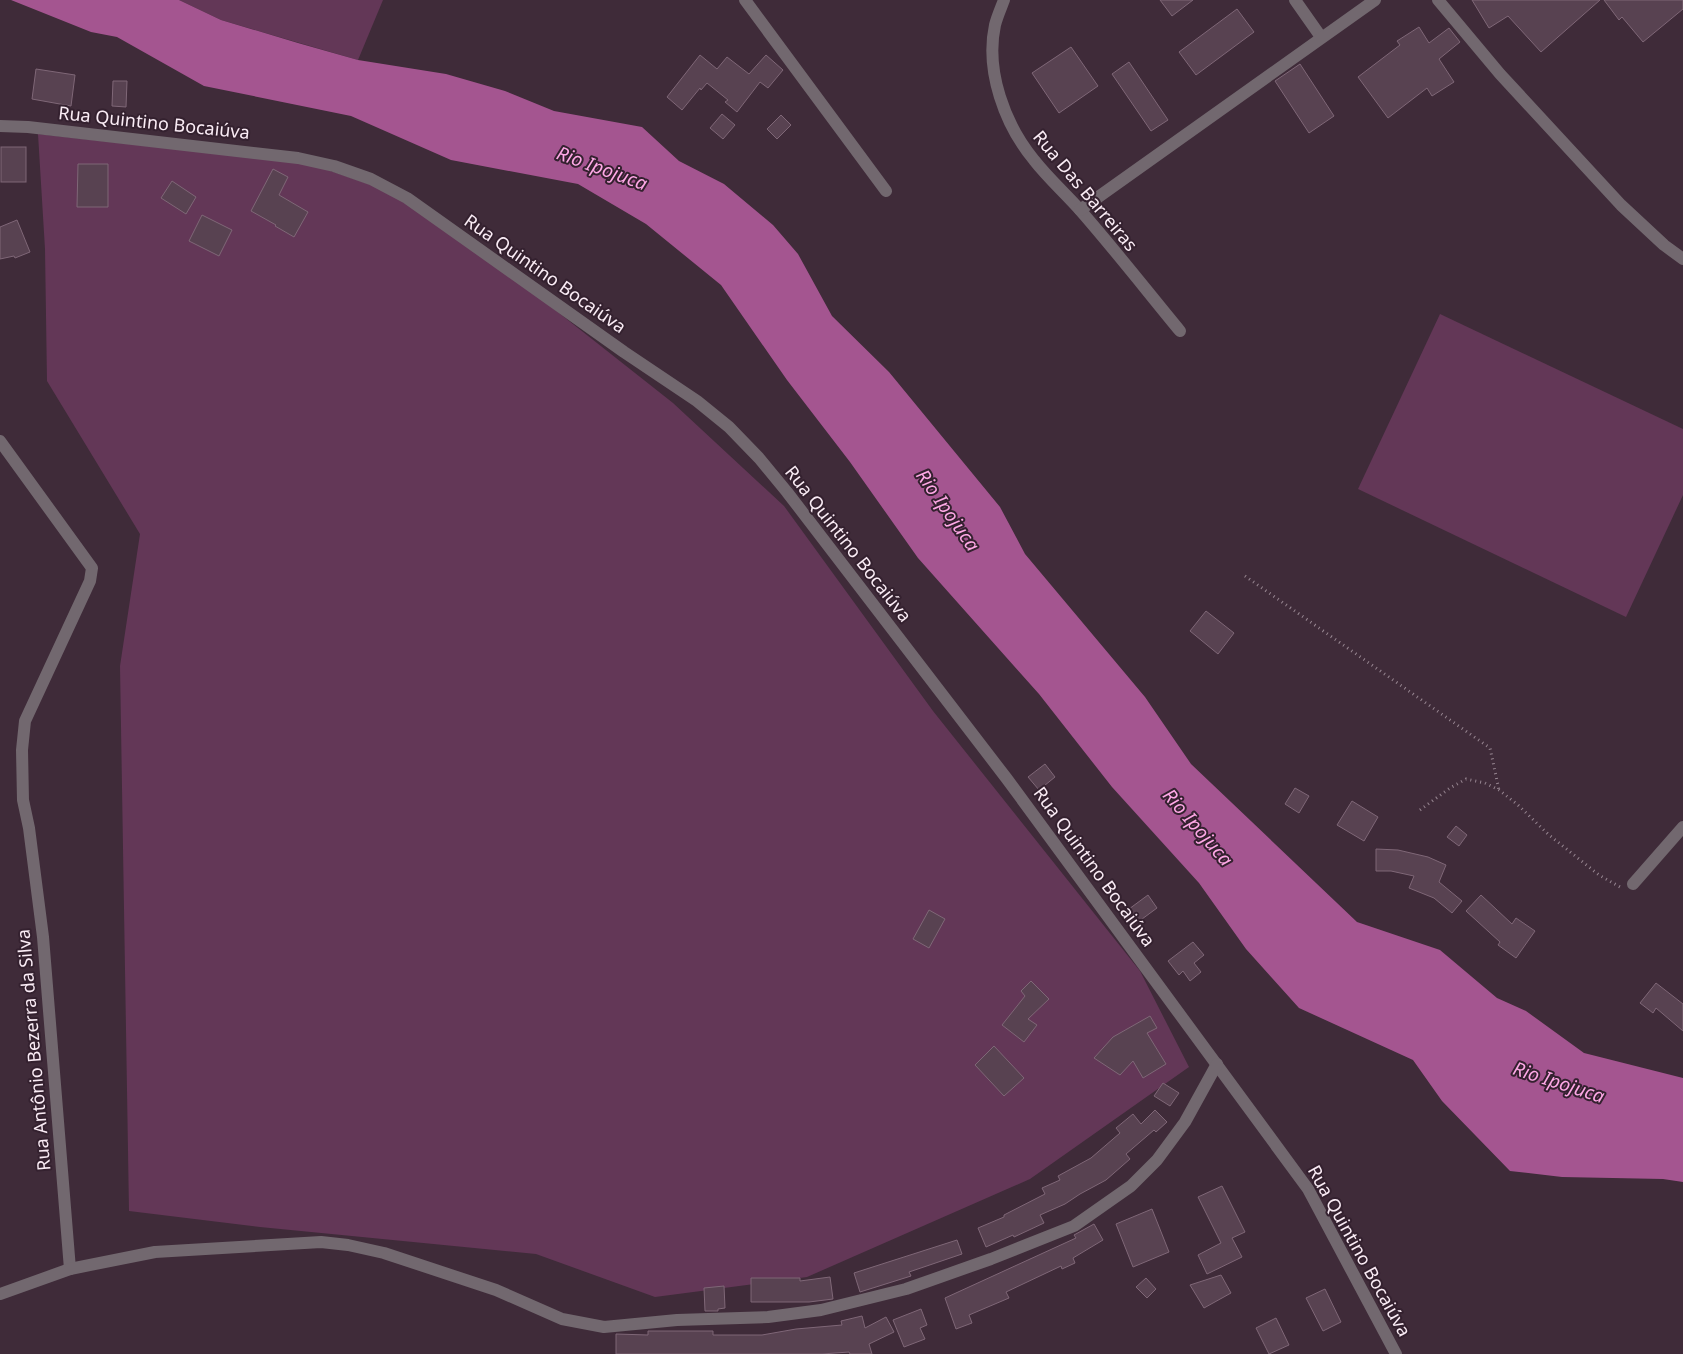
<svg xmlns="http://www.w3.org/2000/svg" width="1683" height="1354" viewBox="0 0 1683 1354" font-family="'Noto Sans',sans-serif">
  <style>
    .green { fill: #633757 }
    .water { fill: #a45590 }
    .building { fill: #584251; stroke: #7f6777 }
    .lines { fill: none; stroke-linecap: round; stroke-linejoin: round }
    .path { stroke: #988792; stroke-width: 3; stroke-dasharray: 1 4; stroke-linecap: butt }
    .minor { stroke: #72686f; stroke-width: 12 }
    .labels { text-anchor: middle; stroke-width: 4; stroke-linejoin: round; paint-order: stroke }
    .street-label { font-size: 18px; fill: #faecf5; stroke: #34212f }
    .water-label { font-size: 19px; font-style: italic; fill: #fea8e6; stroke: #34212f }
  </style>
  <rect width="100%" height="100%" fill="#3f2b39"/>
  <g class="green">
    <path d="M 179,0 L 383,0 L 358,60 L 221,20 Z"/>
    <path d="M 38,134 L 310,164 L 416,200 L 673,403 L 784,506 L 933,711 L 1140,971 L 1189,1067 L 1030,1179 L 807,1277 L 655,1297 L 536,1254 L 260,1227 L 129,1211 L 120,666 L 140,534 L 47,381 L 45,249 Z"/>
    <path d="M 1440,314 L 1683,429 L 1683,495 L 1626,617 L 1358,489 Z"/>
  </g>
  <path class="water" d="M 11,0 L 179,0 L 221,20 L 298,43 L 358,60 L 446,74 L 505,91 L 554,111 L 642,127 L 679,161 L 724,184 L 773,225 L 798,254 L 832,316 L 889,372 L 1000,507 L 1025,554 L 1145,697 L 1191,764 L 1357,922 L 1440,950 L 1497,998 L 1526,1011 L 1584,1053 L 1683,1078 L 1683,1182 L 1663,1179 L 1562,1177 L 1510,1171 L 1442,1101 L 1413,1060 L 1299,1008 L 1246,949 L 1199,883 L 1112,787 L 1039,694 L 918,558 L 850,462 L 787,380 L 721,285 L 646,224 L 578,184 L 451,160 L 351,116 L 204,86 L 117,37 L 91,32 Z"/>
  <g class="building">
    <path d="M 1160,0 L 1193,0 L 1172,16 Z"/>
    <path d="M 1472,0 L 1600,0 L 1541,52 L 1508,16 L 1489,28 Z"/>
    <path d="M 1604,0 L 1683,0 L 1683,9 L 1643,42 L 1622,17 L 1619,20 Z"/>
    <path d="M 1237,9 L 1254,32 L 1196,75 L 1179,52 Z"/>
    <path d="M 1419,27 L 1429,43 L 1449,28 L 1460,42 L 1439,59 L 1454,82 L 1432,96 L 1427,88 L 1388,118 L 1358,77 L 1400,45 L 1397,41 Z"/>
    <path d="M 1071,47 L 1098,86 L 1059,113 L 1032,73 Z"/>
    <path d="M 700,55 L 717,69 L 727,57 L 749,74 L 766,55 L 783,70 L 768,88 L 760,82 L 737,112 L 725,102 L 728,100 L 707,83 L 701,90 L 700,88 L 682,110 L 667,97 Z"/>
    <path d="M 1129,62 L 1168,120 L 1151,131 L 1112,74 Z"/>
    <path d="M 1300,64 L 1334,116 L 1309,133 L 1275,81 Z"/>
    <path d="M 36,69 L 75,75 L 71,106 L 32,99 Z"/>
    <path d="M 113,81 L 127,81 L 126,107 L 112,106 Z"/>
    <path d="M 722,114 L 735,125 L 723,139 L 710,128 Z"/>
    <path d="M 781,115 L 791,125 L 777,139 L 767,129 Z"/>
    <rect x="1" y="147" width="25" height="35"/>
    <path d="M 78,164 L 108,164 L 108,207 L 77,207 Z"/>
    <path d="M 273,169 L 288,177 L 279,195 L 308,212 L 294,237 L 275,226 L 276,225 L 251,211 Z"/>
    <path d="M 172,181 L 196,197 L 186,214 L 161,198 Z"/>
    <path d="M 202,215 L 232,230 L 219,256 L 189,241 Z"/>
    <path d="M 17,220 L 30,252 L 15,258 L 14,256 L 0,259 L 0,227 Z"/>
    <path d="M 1206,611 L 1234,633 L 1218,654 L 1190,631 Z"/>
    <path d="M 1045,764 L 1055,777 L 1039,790 L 1028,777 Z"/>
    <path d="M 1295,788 L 1309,796 L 1299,813 L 1285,804 Z"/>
    <path d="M 1352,801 L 1378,817 L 1364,841 L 1337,825 Z"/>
    <path d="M 1456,826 L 1467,835 L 1459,846 L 1447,837 Z"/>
    <path d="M 1376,849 L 1398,850 L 1428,857 L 1446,865 L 1439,882 L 1462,901 L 1452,913 L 1434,898 L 1409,888 L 1414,876 L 1391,871 L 1376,871 Z"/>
    <path d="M 1148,895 L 1157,908 L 1138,922 L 1129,909 Z"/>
    <path d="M 1481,895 L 1512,924 L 1516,918 L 1535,931 L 1516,958 L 1498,945 L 1500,942 L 1466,911 Z"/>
    <path d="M 929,910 L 945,919 L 929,948 L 913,939 Z"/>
    <path d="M 1193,942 L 1204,955 L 1194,963 L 1201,972 L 1190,981 L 1183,971 L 1179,975 L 1168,961 Z"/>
    <path d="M 1031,981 L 1049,999 L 1028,1019 L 1037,1025 L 1024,1042 L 1002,1025 L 1025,996 L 1021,991 Z"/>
    <path d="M 1656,983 L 1683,1004 L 1683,1031 L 1656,1008 L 1653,1013 L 1640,1003 Z"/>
    <path d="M 1150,1016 L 1157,1028 L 1147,1033 L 1166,1064 L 1143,1078 L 1133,1061 L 1120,1075 L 1094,1058 L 1113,1037 Z"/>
    <path d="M 994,1046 L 1024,1078 L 1004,1096 L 975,1065 Z"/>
    <path d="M 1163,1083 L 1179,1093 L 1170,1106 L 1154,1096 Z"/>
    <path d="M 1155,1110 L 1167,1122 L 1156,1132 L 1154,1130 L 1126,1154 L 1130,1159 L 1106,1180 L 1080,1194 L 1065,1204 L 1040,1215 L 1044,1223 L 1014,1237 L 1013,1235 L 986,1247 L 978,1228 L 1004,1217 L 1004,1215 L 1045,1194 L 1042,1188 L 1060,1180 L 1058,1176 L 1091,1158 L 1120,1133 L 1116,1128 L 1133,1114 L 1141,1124 Z"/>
    <path d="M 1222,1186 L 1245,1232 L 1232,1238 L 1242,1257 L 1207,1274 L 1198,1255 L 1221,1243 L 1198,1197 Z"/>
    <path d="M 1152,1209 L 1169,1252 L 1133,1267 L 1116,1224 Z"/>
    <path d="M 1094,1224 L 1103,1240 L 1073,1258 L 1075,1263 L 1062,1269 L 1061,1266 L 1006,1292 L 1009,1298 L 969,1315 L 972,1323 L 956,1329 L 945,1298 L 1076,1238 L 1074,1235 Z"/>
    <path d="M 957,1240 L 962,1254 L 909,1272 L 911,1276 L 860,1292 L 854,1273 Z"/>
    <path d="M 1221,1275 L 1231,1293 L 1204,1308 L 1190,1285 Z"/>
    <path d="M 830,1277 L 833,1299 L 809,1302 L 751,1302 L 751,1278 L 800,1278 L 800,1281 Z"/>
    <path d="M 1146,1278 L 1156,1289 L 1147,1298 L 1136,1287 Z"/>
    <path d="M 724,1286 L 725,1308 L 718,1309 L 718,1311 L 705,1311 L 704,1288 Z"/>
    <path d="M 1325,1289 L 1341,1322 L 1323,1331 L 1306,1298 Z"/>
    <path d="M 921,1309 L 927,1325 L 920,1328 L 925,1339 L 904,1347 L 893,1320 Z"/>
    <path d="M 862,1316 L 865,1328 L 886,1317 L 894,1332 L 869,1344 L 872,1354 L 850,1354 L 849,1352 L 822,1354 L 616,1354 L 616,1334 L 648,1335 L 648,1331 L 713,1331 L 713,1335 L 762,1335 L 796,1329 L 842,1325 L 841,1321 Z"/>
    <path d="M 1276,1318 L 1289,1345 L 1269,1354 L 1256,1328 Z"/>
  </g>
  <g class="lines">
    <g class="path">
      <path d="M 1245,576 L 1490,748 L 1499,790"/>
      <path d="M 1420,810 L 1450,788 L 1466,779 L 1485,783 L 1499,790 L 1518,805 L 1549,835 L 1599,875 L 1620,887"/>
    </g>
    <g class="minor">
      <path d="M 745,0 L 886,191"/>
      <path d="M 1004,0 C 1001,8 997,17 995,25 C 985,71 1005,125 1034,160 C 1048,178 1065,193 1080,210 C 1115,250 1147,291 1180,331"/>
      <path d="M 1295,0 L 1321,37"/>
      <path d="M 1438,0 L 1500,74 L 1621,205 L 1664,245 L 1683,259"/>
      <path d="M 0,126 L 28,127 L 298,158 L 334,166 L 371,179 L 407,198 L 624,352 L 697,401 L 729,427 L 759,458 L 787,492 L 1007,779 L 1308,1189 L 1396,1354"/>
      <path d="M 1080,210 L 1375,0"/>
      <path d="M 0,441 L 92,568 L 90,581 L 25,721 L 22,750 L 23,800 L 29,828 L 43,937 L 70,1269"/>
      <path d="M 1633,884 L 1683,827"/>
      <path d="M 0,1294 L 70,1269 L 155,1252 L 321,1242 L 348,1245 L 384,1253 L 496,1290 L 562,1319 L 604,1327 L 677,1320 L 768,1317 L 821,1310 L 906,1289 L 991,1259 L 1074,1226 L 1131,1186 L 1157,1160 L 1185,1122 L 1217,1064"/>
    </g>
  </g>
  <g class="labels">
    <g class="street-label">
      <text transform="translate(154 123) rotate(6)" y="6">Rua Quintino Bocaiúva</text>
      <text transform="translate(1085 191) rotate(50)" y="6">Rua Das Barreiras</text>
      <text transform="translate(545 274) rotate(35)" y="6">Rua Quintino Bocaiúva</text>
      <text transform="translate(848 544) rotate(52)" y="6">Rua Quintino Bocaiúva</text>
      <text transform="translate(1094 867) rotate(54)" y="6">Rua Quintino Bocaiúva</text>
      <text transform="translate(34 1050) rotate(-95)" y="6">Rua Antônio Bezerra da Silva</text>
      <text transform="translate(1359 1251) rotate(61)" y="6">Rua Quintino Bocaiúva</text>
    </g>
    <g class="water-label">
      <text transform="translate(602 168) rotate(20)" y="7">Rio Ipojuca</text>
      <text transform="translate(948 510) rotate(55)" y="7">Rio Ipojuca</text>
      <text transform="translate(1198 827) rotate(49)" y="7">Rio Ipojuca</text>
      <text transform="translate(1559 1082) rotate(18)" y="7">Rio Ipojuca</text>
    </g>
  </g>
</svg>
